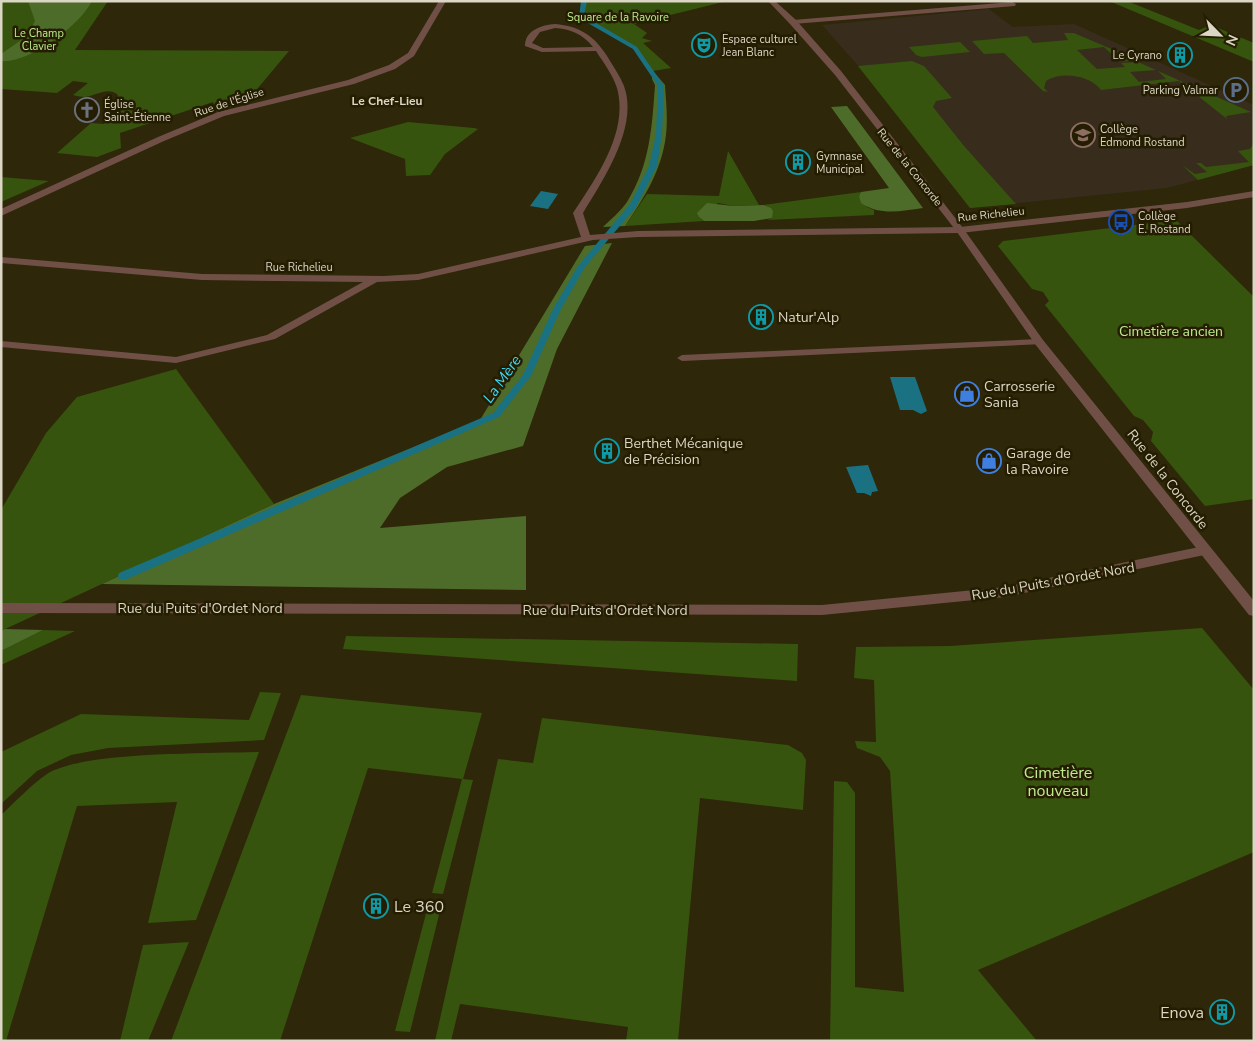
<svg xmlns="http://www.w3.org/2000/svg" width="1255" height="1042" viewBox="0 0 1255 1042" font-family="'Nunito Sans',sans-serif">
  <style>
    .education { fill: #382c1d }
    .green { fill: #36540d }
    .forest { fill: #4d6c29 }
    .water { fill: #1a7182 }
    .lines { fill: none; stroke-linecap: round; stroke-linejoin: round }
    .stream { fill: #1a7182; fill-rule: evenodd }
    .minor { fill: #705046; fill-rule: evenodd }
    .tertiary { fill: #705046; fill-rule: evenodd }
    .labels { text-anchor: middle; stroke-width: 5; stroke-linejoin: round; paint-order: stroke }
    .far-park-label { font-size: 11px; fill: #bdec8e; stroke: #241d01 }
    .far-poi-label { font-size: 11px; fill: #dbd6c5; stroke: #241d01; text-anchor: start }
    .far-street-label { font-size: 11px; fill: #dbd6c5; stroke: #241d01 }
    .far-neighbourhood-label { font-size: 12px; font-weight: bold; fill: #dbd6c5; stroke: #241d01 }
    .poi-label { font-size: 14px; fill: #dbd6c5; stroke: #241d01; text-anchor: start }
    .park-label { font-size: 14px; fill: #bdec8e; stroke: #241d01 }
    .street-label { font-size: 14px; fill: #dbd6c5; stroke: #241d01 }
    .water-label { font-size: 15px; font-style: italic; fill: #3ddcfa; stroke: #241d01 }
    .near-park-label { font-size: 16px; fill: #bdec8e; stroke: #241d01 }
    .near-poi-label { font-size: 16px; fill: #dbd6c5; stroke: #241d01; text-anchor: start }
  </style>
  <rect width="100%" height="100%" fill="#2e2709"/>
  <path class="education" d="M 989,9 L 1013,27 L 1074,24 L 1254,105 L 1254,165 L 1167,188 L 970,208 L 860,68 L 822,25 Z"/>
  <g class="green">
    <path d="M 1,1 L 108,1 L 75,50 L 289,51 L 247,101 L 217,112 L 213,102 L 120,133 L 121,148 L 97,157 L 57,153 L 91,123 L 104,124 L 129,102 L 116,100 L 118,95 C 108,86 96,96 85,97 C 82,97 76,96 73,95 L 88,83 L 73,81 L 57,93 L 1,89 Z"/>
    <path d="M 586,1 L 727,1 L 634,24 L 647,33 L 642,38 L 652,41 L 643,43 L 671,68 L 653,71 L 637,48 L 583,17 Z"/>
    <path d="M 1109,1 L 1127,1 L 1199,30 L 1211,25 L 1254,43 L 1254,62 Z"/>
    <path d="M 1064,33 L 1074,33 L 1137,60 L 1120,62 L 1104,47 L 1077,50 L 1097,69 L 1125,67 L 1121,63 L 1138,62 L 1156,70 L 1130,72 L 1139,82 L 1166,79 L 1158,71 L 1251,112 L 1226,116 L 1227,119 L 1179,81 L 1101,90 C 1090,75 1061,71 1046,81 L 1044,88 L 1048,92 L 1043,91 L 1004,53 L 984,54 L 972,41 L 1027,36 L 1033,43 L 1068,40 Z"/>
    <path d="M 960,42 L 970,52 L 922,57 L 916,55 L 909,47 Z"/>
    <path d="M 912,61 L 924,66 L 952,98 L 936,101 L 933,107 L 964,146 L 1016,204 L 970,208 L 858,66 Z"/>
    <path d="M 408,122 L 474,128 L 478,129 L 445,154 L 430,175 L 406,176 L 405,159 L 350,138 Z"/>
    <path d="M 1254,143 L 1254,165 L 1198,180 L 1182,165 L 1195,174 L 1207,172 L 1196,163 L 1201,163 L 1206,167 L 1249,162 L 1238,151 L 1250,149 Z"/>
    <path d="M 728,151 L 759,205 L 733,206 L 718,203 L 699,217 L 704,221 L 625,226 L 647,194 L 719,196 Z"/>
    <path d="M 1,177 L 49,181 L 1,202 Z"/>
    <path d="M 861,192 L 859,196 L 867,207 L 874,210 L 874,215 L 767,220 L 772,218 L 763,205 Z"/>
    <path d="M 1176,220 L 1254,297 L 1254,499 L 1205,506 L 1151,441 L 1153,432 L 1143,420 L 1134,416 L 1045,305 L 1049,301 L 1043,292 L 1032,289 L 998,246 L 1003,241 Z"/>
    <path d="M 176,369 L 274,504 L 1,631 L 1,510 L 46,433 L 77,397 Z"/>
    <path d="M 1202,628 L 1254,690 L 1254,852 L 978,970 L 1037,1041 L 830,1041 L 834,781 L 847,782 L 855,793 L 855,987 L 904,992 L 890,771 L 880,757 L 857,748 L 855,741 L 876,742 L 874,680 L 854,678 L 856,647 L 950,646 Z"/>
    <path d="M 43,630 L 75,631 L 1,665 L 1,651 Z"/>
    <path d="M 346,636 L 798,644 L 797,681 L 343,649 Z"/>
    <path d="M 260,692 L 281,693 L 264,740 L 108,748 L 71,755 L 37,771 L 1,804 L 1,752 L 81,714 L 249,720 Z"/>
    <path d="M 301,695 L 482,713 L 463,779 L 473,780 L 443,894 L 432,893 L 462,779 L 368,768 L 280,1041 L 171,1041 Z"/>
    <path d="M 542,718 L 788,745 L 802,753 L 806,760 L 803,810 L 700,798 L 678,1041 L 626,1041 L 628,1027 L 460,1004 L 451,1041 L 435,1041 L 498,759 L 533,763 Z"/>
    <path d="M 259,752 L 196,920 L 148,923 L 177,802 L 77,806 L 6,1041 L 1,1041 L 1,815 C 16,801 31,785 47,774 C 82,751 212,754 259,752 Z"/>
    <path d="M 427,910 L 440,911 L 410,1032 L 395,1031 Z"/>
    <path d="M 189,942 L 148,1041 L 120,1041 L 143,945 Z"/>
  </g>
  <g class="forest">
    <path d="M 28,1 L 92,1 C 80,25 29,64 1,61 L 1,54 L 27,36 L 35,21 Z"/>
    <path d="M 653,71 L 665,85 C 666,101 668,119 666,135 C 662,170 644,198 625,226 L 603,227 C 611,219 621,211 627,202 C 650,165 652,127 655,85 L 652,79 Z"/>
    <path d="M 847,106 L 923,208 C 901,211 880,216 861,203 L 859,196 L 861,192 L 889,188 L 831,107 Z"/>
    <path d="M 707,203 L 733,206 L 763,205 L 771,208 L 773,211 L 772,218 L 754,221 L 704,221 L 699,217 L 697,213 Z"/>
    <path d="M 612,243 L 557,349 L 523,446 L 447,467 L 400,498 L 380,528 L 526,516 L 526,590 L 102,584 L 274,504 L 480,420 L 585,246 Z"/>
    <path d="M 5,629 L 43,630 L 1,651 L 1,631 Z"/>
  </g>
  <g class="water">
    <path d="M 541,191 L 558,194 L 548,209 L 530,206 Z"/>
    <path d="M 890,377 L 915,377 L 927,411 L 921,414 L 913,410 L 900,410 Z"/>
    <path d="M 868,465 L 878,491 L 872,492 L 871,496 L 864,493 L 857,493 L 846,467 Z"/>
  </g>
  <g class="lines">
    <path class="stream" d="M 581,1 L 587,1 L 584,16 L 637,47 L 664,86 L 662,134 L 657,166 L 636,207 L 585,267 L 561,309 L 531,376 L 499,417 L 127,579 L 119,579 L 118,576 L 119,573 L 493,413 L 523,375 L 553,309 L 578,266 L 630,204 L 649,166 L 656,134 L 658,86 L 633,49 L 579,18 Z"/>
    <g class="minor">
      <path d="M 439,1 L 446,1 L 414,56 L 395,69 L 354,84 L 224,116 L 164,141 L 1,216 L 1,209 L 158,137 L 218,112 L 348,80 L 389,65 L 408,53 Z"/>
      <path d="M 1012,2 L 1016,4 L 1015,6 L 793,24 L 789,22 L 793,20 Z"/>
      <path d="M 555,24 C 580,26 594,36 607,56 C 613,66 620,76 624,86 C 639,127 603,180 583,213 L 590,235 L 638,231 L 960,227 L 1187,202 L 1254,191 L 1254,197 L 1187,208 L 960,233 L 638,237 L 593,240 L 418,280 L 377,282 L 275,339 L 176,363 L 1,347 L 1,341 L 176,357 L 267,335 L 363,282 L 202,280 L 1,263 L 1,257 L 202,274 L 384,276 L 418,274 L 581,237 L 573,213 C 596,178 629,132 617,88 C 613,75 603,62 596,51 L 542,52 L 525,46 C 525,30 542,25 555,24 ZM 555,28 C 570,29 583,34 593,47 L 543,48 L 532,43 L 540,32 Z"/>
      <path d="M 1039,339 L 1043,340 L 1043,344 L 682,361 L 677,358 L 682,355 Z"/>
      <path d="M 1204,546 L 1209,548 L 1210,551 L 1209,554 L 1005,597 L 822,615 L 1,613 L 1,603 L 822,605 L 1005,587 Z"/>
    </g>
    <path class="tertiary" d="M 768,1 L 775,1 L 796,20 L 841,71 L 963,228 L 1043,340 L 1254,601 L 1254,616 L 1249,615 L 1035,344 L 957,232 L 835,75 L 790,24 Z"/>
  </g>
  <defs>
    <symbol id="theatre-ring" viewBox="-11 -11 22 22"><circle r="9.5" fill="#241d01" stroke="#0f9aa8" stroke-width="1.5"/><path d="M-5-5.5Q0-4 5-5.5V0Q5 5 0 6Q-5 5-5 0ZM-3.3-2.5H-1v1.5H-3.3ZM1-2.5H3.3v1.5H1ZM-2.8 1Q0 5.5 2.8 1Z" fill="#0f9aa8"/></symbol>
    <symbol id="building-ring" viewBox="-11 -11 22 22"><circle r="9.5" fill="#241d01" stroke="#0f9aa8" stroke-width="1.5"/><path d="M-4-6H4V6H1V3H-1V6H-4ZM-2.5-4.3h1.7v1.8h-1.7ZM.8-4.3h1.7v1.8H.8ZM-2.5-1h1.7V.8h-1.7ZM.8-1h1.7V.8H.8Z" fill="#0f9aa8"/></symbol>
    <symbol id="parking-ring" viewBox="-11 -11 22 22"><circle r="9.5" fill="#241d01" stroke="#5c6f8a" stroke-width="1.5"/><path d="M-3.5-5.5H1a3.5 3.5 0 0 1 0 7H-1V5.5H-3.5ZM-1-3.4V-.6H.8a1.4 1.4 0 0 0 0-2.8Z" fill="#5c6f8a"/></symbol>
    <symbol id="church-ring" viewBox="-11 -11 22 22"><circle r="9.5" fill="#241d01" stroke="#6b7280" stroke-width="1.5"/><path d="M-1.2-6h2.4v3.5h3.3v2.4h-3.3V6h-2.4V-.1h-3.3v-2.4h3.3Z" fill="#6b7280"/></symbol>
    <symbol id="school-ring" viewBox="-11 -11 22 22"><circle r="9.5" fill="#241d01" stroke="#8d6e63" stroke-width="1.5"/><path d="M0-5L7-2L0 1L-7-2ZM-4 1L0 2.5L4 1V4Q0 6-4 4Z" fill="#8d6e63"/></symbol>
    <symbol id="bus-ring" viewBox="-11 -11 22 22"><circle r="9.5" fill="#241d01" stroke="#1a4fb4" stroke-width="1.5"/><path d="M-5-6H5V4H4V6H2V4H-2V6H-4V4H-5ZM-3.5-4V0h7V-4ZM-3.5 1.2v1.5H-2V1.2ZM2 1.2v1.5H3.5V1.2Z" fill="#1a4fb4"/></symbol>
    <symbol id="shop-ring" viewBox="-11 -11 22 22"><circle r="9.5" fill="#241d01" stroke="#3f7fe0" stroke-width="1.5"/><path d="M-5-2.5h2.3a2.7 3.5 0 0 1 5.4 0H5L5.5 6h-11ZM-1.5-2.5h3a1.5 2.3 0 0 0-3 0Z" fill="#3f7fe0"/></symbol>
  </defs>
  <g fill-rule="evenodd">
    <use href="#theatre-ring" x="690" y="31" width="28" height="28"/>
    <use href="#building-ring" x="1166" y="41" width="28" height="28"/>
    <use href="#parking-ring" x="1222" y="76" width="28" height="28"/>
    <use href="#church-ring" x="73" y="96" width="28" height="28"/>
    <use href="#school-ring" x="1069" y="121" width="28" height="28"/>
    <use href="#building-ring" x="784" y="148" width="28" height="28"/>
    <use href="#bus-ring" x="1107" y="208" width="28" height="28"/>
    <use href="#building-ring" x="747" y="303" width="28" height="28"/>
    <use href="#shop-ring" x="953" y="380" width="28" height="28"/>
    <use href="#building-ring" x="593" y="437" width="28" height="28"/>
    <use href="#shop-ring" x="975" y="447" width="28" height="28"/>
    <use href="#building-ring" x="362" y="892" width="28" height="28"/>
    <use href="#building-ring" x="1208" y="998" width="28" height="28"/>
  </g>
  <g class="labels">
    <g class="far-park-label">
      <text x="618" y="21">Square de la Ravoire</text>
      <text x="39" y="37">Le Champ<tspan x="39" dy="13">Clavier</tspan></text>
    </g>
    <g class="far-poi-label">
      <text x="722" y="43">Espace culturel<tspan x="722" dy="13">Jean Blanc</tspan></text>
      <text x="1162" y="59" text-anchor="end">Le Cyrano</text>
      <text x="1218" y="94" text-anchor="end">Parking Valmar</text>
      <text x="104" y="108">Église<tspan x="104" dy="13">Saint-Étienne</tspan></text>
      <text x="1100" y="133">Collège<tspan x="1100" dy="13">Edmond Rostand</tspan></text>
      <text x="816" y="160">Gymnase<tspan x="816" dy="13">Municipal</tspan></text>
      <text x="1138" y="220">Collège<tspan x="1138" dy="13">E. Rostand</tspan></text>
    </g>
    <g class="far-street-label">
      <text transform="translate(229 102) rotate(-18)" y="4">Rue de l'Église</text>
      <text transform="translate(910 167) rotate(51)" y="4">Rue de la Concorde</text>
      <text transform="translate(991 214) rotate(-6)" y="4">Rue Richelieu</text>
      <text x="299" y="271">Rue Richelieu</text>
    </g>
    <g class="far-neighbourhood-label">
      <text x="387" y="105">Le Chef-Lieu</text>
    </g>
    <g class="poi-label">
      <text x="778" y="322">Natur'Alp</text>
      <text x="984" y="391">Carrosserie<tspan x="984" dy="16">Sania</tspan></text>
      <text x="624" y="448">Berthet Mécanique<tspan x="624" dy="16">de Précision</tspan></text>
      <text x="1006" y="458">Garage de<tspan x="1006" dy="16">la Ravoire</tspan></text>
    </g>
    <g class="park-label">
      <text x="1171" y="336">Cimetière ancien</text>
    </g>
    <g class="street-label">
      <text transform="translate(1168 479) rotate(52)" y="5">Rue de la Concorde</text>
      <text transform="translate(1053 581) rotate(-10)" y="5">Rue du Puits d'Ordet Nord</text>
      <text x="200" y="613">Rue du Puits d'Ordet Nord</text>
      <text x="605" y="615">Rue du Puits d'Ordet Nord</text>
    </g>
    <g class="water-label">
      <text transform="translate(502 379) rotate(-55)" y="5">La Mère</text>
    </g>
    <g class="near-park-label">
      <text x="1058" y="778">Cimetière<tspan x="1058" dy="18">nouveau</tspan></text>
    </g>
    <g class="near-poi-label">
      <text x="394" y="912">Le 360</text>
      <text x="1204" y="1018" text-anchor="end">Enova</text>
    </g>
  </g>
  <rect width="1255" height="1042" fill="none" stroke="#dbd6c5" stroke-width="5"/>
  <g transform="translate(1220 35) rotate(114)" stroke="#241d01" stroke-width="4" paint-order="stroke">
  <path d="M0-4L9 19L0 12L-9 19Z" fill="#dbd6c5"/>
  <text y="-8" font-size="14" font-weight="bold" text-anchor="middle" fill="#dbd6c5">N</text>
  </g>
</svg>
